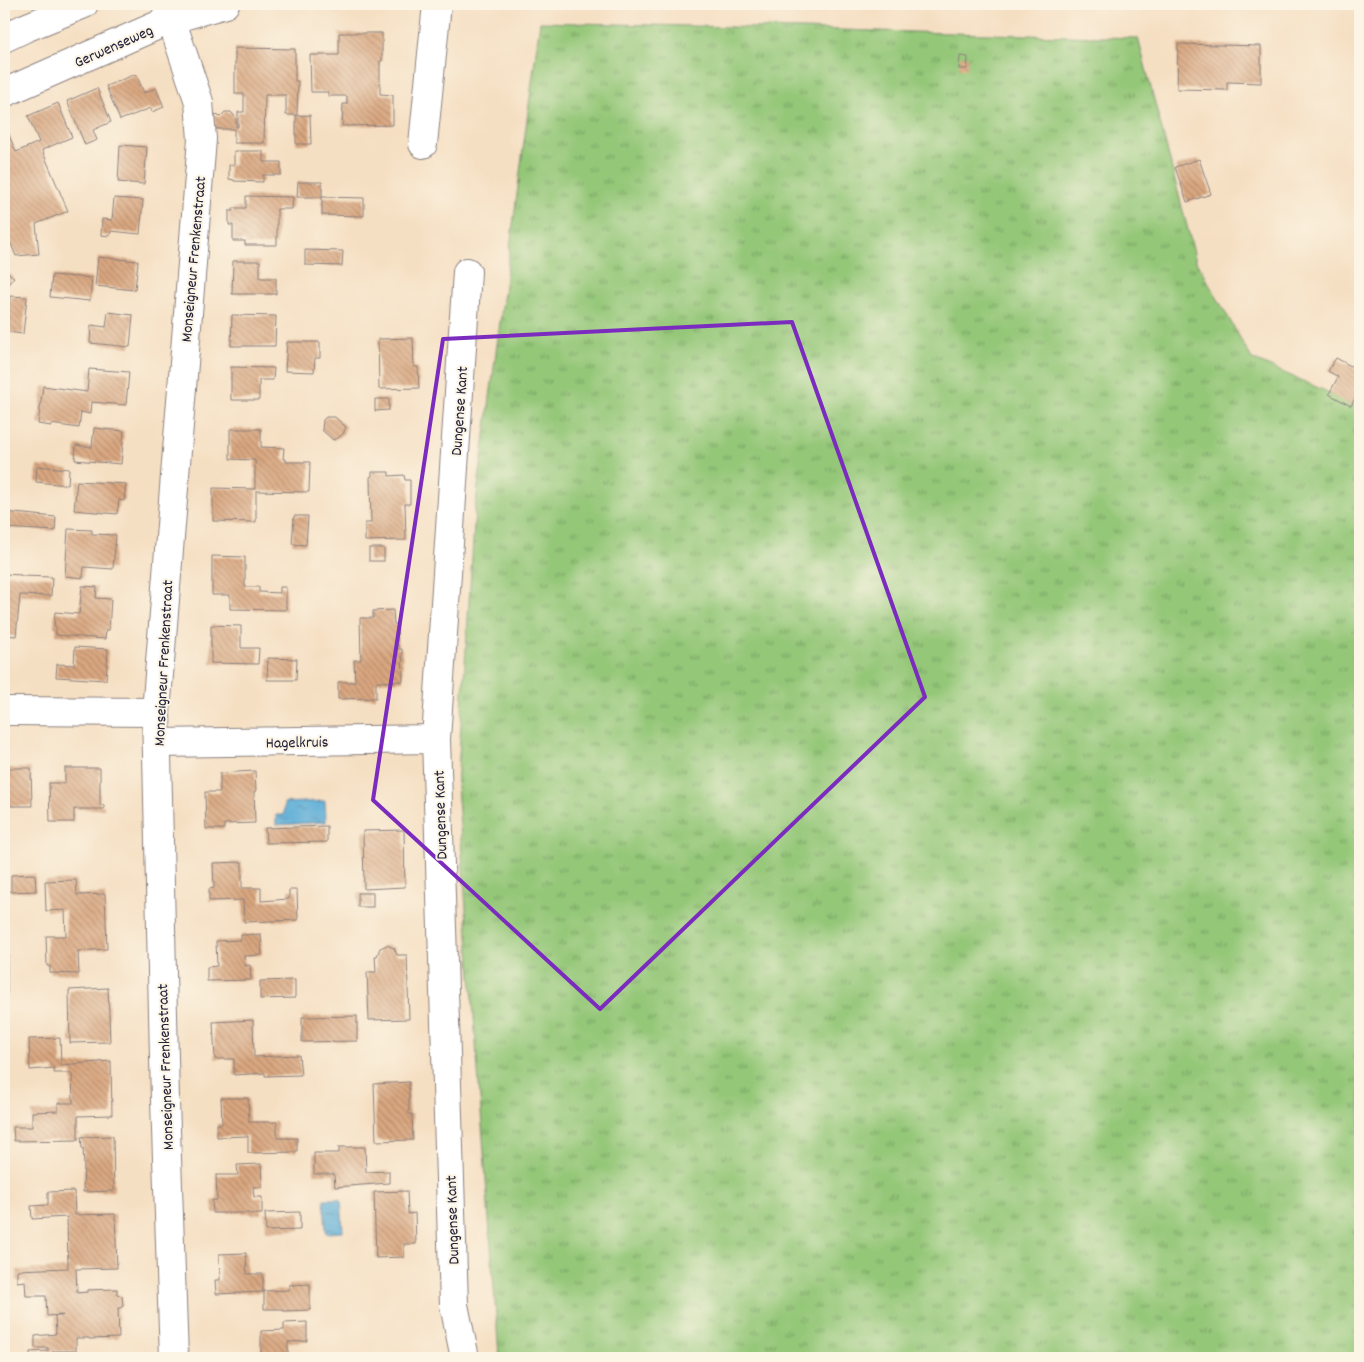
<svg xmlns="http://www.w3.org/2000/svg" width="1364" height="1362" viewBox="0 0 1364 1362" font-family="Dekko,sans-serif">
  <style>
    .grass { fill: url(#grass-tufts); stroke: #5b745a }
    .garden { fill: url(#garden-dots); stroke: #5b745a }
    .water { fill: url(#water-ripples); stroke: #3f6889 }
    .building { fill: url(#building-back-hatch) }
    .lines { fill: none; stroke-linecap: round; stroke-linejoin: round }
    .minor-casing { stroke: #8c807e; stroke-width: 30 }
    .tertiary-casing { stroke: #8c807e; stroke-width: 30 }
    .minor { stroke: #fff; stroke-width: 28 }
    .tertiary { stroke: #fff; stroke-width: 28 }
    .marked { fill: none; stroke: #7b2cbf; stroke-width: 4; stroke-linejoin: round }
    .labels { text-anchor: middle; stroke-width: 4; stroke-linejoin: round; paint-order: stroke }
    .street-label { font-size: 16px; fill: #22223b; stroke: #fcf5e5 }
  </style>
  <defs>
    <pattern id="grass-tufts" width="24" height="20" patternUnits="userSpaceOnUse" patternTransform="scale(1.25)"><rect width="24" height="20" fill="#94c778"/><path d="M3 7l-1-3M5 7V3M7 7l1-3M15 17l-1-3M17 17v-4M19 17l1-3" fill="none" stroke="#78a164"/></pattern>
    <pattern id="garden-dots" width="8" height="8" patternUnits="userSpaceOnUse" patternTransform="scale(1.25)"><rect width="8" height="8" fill="#94c778"/><path d="M2 2h.1M6 6h.1" fill="none" stroke="#78a164" stroke-width="1.8" stroke-linecap="round"/></pattern>
    <pattern id="water-ripples" width="26" height="14" patternUnits="userSpaceOnUse" patternTransform="scale(1.25)"><rect width="26" height="14" fill="#5cadd7"/><path d="M2 4q2-2 4 0t4 0M15 11q2-2 4 0t4 0" fill="none" stroke="#4c8cb0"/></pattern>
    <pattern id="building-back-hatch" width="6" height="6" patternUnits="userSpaceOnUse" patternTransform="scale(1.25)"><rect width="6" height="6" fill="#daa780"/><path d="M-1 5l2 2M0 0l6 6M5-1l2 2" fill="none" stroke="#b0886a"/></pattern>
  </defs>
  <rect width="100%" height="100%" fill="#fcf5e5"/>
  <filter id="ink" filterUnits="userSpaceOnUse"><feTurbulence type="fractalNoise" baseFrequency=".02" numOctaves="2"/><feDisplacementMap in="SourceGraphic" scale="10" xChannelSelector="R" yChannelSelector="G"/><feConvolveMatrix kernelMatrix="1 2 1 2 8 2 1 2 1" color-interpolation-filters="sRGB"/></filter>
  <filter id="wash" filterUnits="userSpaceOnUse"><feTurbulence type="fractalNoise" baseFrequency=".0096" numOctaves="4" result="noise"/><feDisplacementMap in="SourceGraphic" scale="20" xChannelSelector="R" yChannelSelector="G"/><feGaussianBlur stdDeviation="1.12" result="paint"/><feColorMatrix in="noise" values="0 0 0 0 0 0 0 0 0 0 0 0 0 0 0 0 0 1.4 0 .05"/><feComposite in="paint" operator="in"/></filter>
  <g filter="url(#wash)">
    <rect width="100%" height="100%" fill="#f5dfc2"/>
    <path class="grass" d="M 540,22 L 1138,38 L 1196,261 L 1252,359 L 1360,406 L 1360,1358 L 631,1358 L 630,1356 L 499,1356 L 457,786 L 475,510 Z"/>
    <rect class="garden" x="499" y="1356" width="132" height="2"/>
    <g class="water">
      <path d="M 325,801 L 326,822 L 276,825 L 276,815 L 284,815 L 284,803 Z"/>
      <path d="M 324,1199 L 341,1199 L 343,1232 L 326,1233 Z"/>
    </g>
    <g id="blocks">
      <g class="building">
        <path d="M 339,33 L 382,33 L 382,61 L 380,61 L 380,94 L 393,95 L 393,125 L 342,126 L 343,104 L 347,104 L 347,96 L 328,96 L 328,92 L 311,92 L 310,55 L 339,55 Z"/>
        <path d="M 1178,44 L 1261,46 L 1261,83 L 1227,82 L 1227,90 L 1177,89 Z"/>
        <path d="M 235,48 L 295,49 L 295,81 L 298,81 L 297,115 L 286,115 L 286,95 L 265,95 L 264,143 L 234,143 L 234,129 L 215,129 L 215,114 L 220,117 L 225,112 L 231,112 L 236,118 L 236,127 L 238,127 L 238,112 L 244,112 L 244,94 L 235,94 Z"/>
        <path d="M 960,56 L 968,57 L 967,69 L 959,69 Z"/>
        <path d="M 136,74 L 144,93 L 156,88 L 164,107 L 152,112 L 151,108 L 120,120 L 106,86 Z"/>
        <path d="M 97,88 L 111,122 L 93,130 L 97,140 L 85,145 L 67,101 Z"/>
        <path d="M 58,103 L 72,137 L 42,150 L 68,211 L 36,224 L 39,254 L 16,256 L 4,227 L 4,123 L 16,152 L 39,142 L 28,116 Z"/>
        <path d="M 310,115 L 311,144 L 296,144 L 296,116 Z"/>
        <path d="M 120,145 L 147,147 L 144,184 L 118,182 Z"/>
        <path d="M 234,151 L 263,151 L 263,162 L 281,162 L 281,175 L 263,175 L 263,182 L 234,181 L 234,180 L 229,179 L 229,165 L 234,165 Z"/>
        <path d="M 1199,159 L 1211,194 L 1187,202 L 1175,167 Z"/>
        <path d="M 298,182 L 322,182 L 322,197 L 297,197 Z"/>
        <path d="M 246,196 L 293,197 L 292,209 L 277,209 L 277,245 L 245,245 L 245,241 L 233,241 L 233,225 L 229,225 L 229,211 L 233,211 L 233,208 L 246,208 Z"/>
        <path d="M 322,197 L 364,198 L 364,216 L 322,215 Z"/>
        <path d="M 114,198 L 143,200 L 140,234 L 111,231 L 110,236 L 101,235 L 102,219 L 112,220 Z"/>
        <path d="M 305,250 L 343,251 L 342,266 L 305,265 Z"/>
        <path d="M 98,257 L 138,261 L 135,290 L 95,286 Z"/>
        <path d="M 233,261 L 260,261 L 260,278 L 276,278 L 276,294 L 232,294 Z"/>
        <path d="M 4,270 L 14,277 L 5,288 L 4,286 Z"/>
        <path d="M 52,275 L 92,278 L 90,301 L 50,297 Z"/>
        <path d="M 10,296 L 27,297 L 23,334 L 7,332 Z"/>
        <path d="M 108,312 L 133,315 L 130,347 L 90,343 L 91,325 L 106,327 Z"/>
        <path d="M 232,315 L 276,316 L 275,346 L 231,346 Z"/>
        <path d="M 413,338 L 414,367 L 418,367 L 419,388 L 379,389 L 378,339 Z"/>
        <path d="M 287,342 L 320,342 L 320,358 L 315,358 L 314,372 L 285,371 Z"/>
        <path d="M 1336,358 L 1360,371 L 1360,388 L 1351,406 L 1329,394 L 1338,377 L 1328,371 Z"/>
        <path d="M 231,367 L 274,368 L 273,380 L 259,380 L 259,400 L 231,400 Z"/>
        <path d="M 89,369 L 129,372 L 126,405 L 91,402 L 90,414 L 81,412 L 79,428 L 51,424 L 51,426 L 38,424 L 43,386 L 87,392 Z"/>
        <path d="M 375,399 L 389,399 L 389,410 L 375,411 Z"/>
        <path d="M 326,417 L 335,417 L 346,427 L 343,434 L 338,438 L 333,440 L 322,430 L 323,420 Z"/>
        <path d="M 94,428 L 124,431 L 121,464 L 75,460 L 76,445 L 92,447 Z"/>
        <path d="M 230,429 L 261,429 L 261,447 L 284,448 L 283,459 L 286,459 L 286,462 L 310,462 L 309,492 L 256,491 L 256,522 L 213,521 L 213,488 L 255,489 L 255,460 L 230,459 Z"/>
        <path d="M 37,466 L 69,469 L 68,485 L 36,482 Z"/>
        <path d="M 372,472 L 389,472 L 389,476 L 404,475 L 405,480 L 410,480 L 410,504 L 405,504 L 406,540 L 365,541 L 365,523 L 371,523 L 370,477 L 372,476 Z"/>
        <path d="M 77,481 L 126,484 L 124,501 L 119,500 L 117,514 L 74,510 Z"/>
        <path d="M 4,512 L 56,517 L 55,531 L 4,528 Z"/>
        <path d="M 294,516 L 308,516 L 306,545 L 292,544 Z"/>
        <path d="M 68,529 L 92,530 L 92,534 L 116,535 L 113,569 L 84,567 L 83,578 L 65,576 Z"/>
        <rect x="369" y="548" width="15" height="13"/>
        <path d="M 212,556 L 245,557 L 245,587 L 259,587 L 259,592 L 280,593 L 280,587 L 286,587 L 286,610 L 230,609 L 230,595 L 212,595 Z"/>
        <path d="M 4,574 L 21,575 L 21,576 L 52,577 L 51,596 L 20,595 L 16,636 L 4,635 Z"/>
        <path d="M 82,586 L 97,587 L 96,598 L 111,599 L 109,630 L 106,630 L 105,639 L 56,635 L 56,627 L 54,627 L 55,612 L 79,614 Z"/>
        <path d="M 393,610 L 394,624 L 397,624 L 398,649 L 402,649 L 403,681 L 376,682 L 376,698 L 338,699 L 338,682 L 355,682 L 354,660 L 361,660 L 360,618 L 373,618 L 373,611 Z"/>
        <path d="M 211,625 L 241,626 L 241,648 L 259,648 L 258,664 L 211,663 Z"/>
        <path d="M 75,647 L 108,649 L 106,680 L 56,677 L 57,664 L 74,665 Z"/>
        <path d="M 268,658 L 297,659 L 296,680 L 267,680 Z"/>
        <path d="M 8,768 L 31,768 L 32,806 L 4,806 L 4,772 L 8,772 Z"/>
        <path d="M 65,768 L 100,768 L 100,805 L 104,805 L 104,809 L 74,809 L 74,822 L 50,822 L 49,783 L 65,783 Z"/>
        <path d="M 255,771 L 256,791 L 254,791 L 255,823 L 224,824 L 224,829 L 206,829 L 205,792 L 220,792 L 220,773 Z"/>
        <path d="M 327,826 L 327,842 L 266,843 L 265,828 Z"/>
        <path d="M 404,830 L 405,887 L 364,889 L 363,831 Z"/>
        <path d="M 242,862 L 242,888 L 261,888 L 261,901 L 289,899 L 289,890 L 297,890 L 298,920 L 244,922 L 243,900 L 209,901 L 209,889 L 214,888 L 213,863 Z"/>
        <path d="M 35,874 L 36,891 L 11,892 L 11,875 Z"/>
        <path d="M 76,880 L 77,895 L 105,894 L 107,949 L 78,951 L 79,974 L 50,973 L 50,966 L 47,966 L 46,936 L 66,936 L 65,910 L 46,911 L 45,881 Z"/>
        <rect x="358" y="893" width="15" height="14"/>
        <path d="M 261,934 L 262,955 L 244,956 L 245,966 L 250,965 L 251,980 L 207,981 L 207,967 L 217,966 L 216,941 L 241,940 L 241,935 Z"/>
        <path d="M 387,945 L 394,948 L 397,955 L 407,955 L 409,1019 L 369,1020 L 367,972 L 376,972 L 375,956 L 377,956 L 380,948 Z"/>
        <rect x="4" y="956" width="3" height="38"/>
        <path d="M 295,980 L 295,998 L 260,999 L 260,981 Z"/>
        <path d="M 108,988 L 110,1042 L 70,1043 L 69,990 Z"/>
        <path d="M 357,1016 L 357,1041 L 302,1042 L 302,1017 Z"/>
        <path d="M 253,1020 L 254,1057 L 299,1055 L 301,1075 L 265,1076 L 265,1073 L 234,1075 L 234,1059 L 215,1059 L 213,1022 Z"/>
        <path d="M 60,1038 L 61,1065 L 111,1061 L 112,1115 L 78,1116 L 78,1140 L 14,1141 L 13,1127 L 32,1127 L 32,1112 L 58,1111 L 58,1103 L 73,1103 L 72,1073 L 54,1073 L 54,1068 L 30,1070 L 29,1039 Z"/>
        <path d="M 409,1082 L 409,1114 L 412,1114 L 413,1140 L 376,1141 L 374,1084 Z"/>
        <path d="M 221,1098 L 248,1098 L 249,1122 L 277,1122 L 277,1138 L 297,1138 L 297,1152 L 248,1153 L 248,1136 L 217,1137 L 217,1124 L 222,1124 Z"/>
        <path d="M 113,1136 L 114,1191 L 83,1192 L 84,1165 L 83,1148 L 82,1148 L 81,1137 Z"/>
        <path d="M 339,1147 L 365,1147 L 366,1172 L 389,1171 L 389,1183 L 335,1187 L 334,1174 L 314,1174 L 314,1153 L 339,1153 Z"/>
        <path d="M 261,1164 L 262,1187 L 253,1187 L 254,1197 L 262,1197 L 262,1214 L 250,1214 L 249,1213 L 213,1213 L 212,1200 L 217,1200 L 216,1175 L 238,1175 L 237,1165 Z"/>
        <path d="M 74,1191 L 75,1215 L 115,1214 L 117,1268 L 76,1269 L 77,1293 L 87,1292 L 87,1290 L 117,1289 L 117,1294 L 122,1296 L 123,1306 L 120,1308 L 118,1308 L 119,1338 L 89,1339 L 89,1338 L 76,1338 L 76,1351 L 53,1351 L 53,1358 L 30,1358 L 30,1352 L 48,1351 L 48,1348 L 35,1348 L 35,1336 L 56,1334 L 55,1316 L 62,1316 L 63,1315 L 47,1316 L 46,1296 L 26,1296 L 25,1281 L 17,1282 L 17,1270 L 68,1268 L 67,1217 L 32,1219 L 31,1206 L 48,1205 L 48,1192 Z"/>
        <path d="M 407,1191 L 408,1214 L 415,1213 L 416,1244 L 404,1244 L 404,1257 L 376,1258 L 374,1192 Z"/>
        <path d="M 300,1212 L 300,1230 L 266,1231 L 265,1213 Z"/>
        <path d="M 246,1253 L 247,1274 L 263,1274 L 263,1292 L 216,1294 L 215,1280 L 220,1280 L 219,1254 Z"/>
        <path d="M 310,1284 L 310,1310 L 283,1311 L 282,1309 L 264,1309 L 264,1291 L 289,1290 L 289,1285 Z"/>
        <path d="M 307,1322 L 307,1341 L 288,1342 L 288,1355 L 300,1355 L 300,1358 L 253,1358 L 253,1356 L 261,1356 L 261,1331 L 284,1330 L 284,1323 Z"/>
      </g>
    </g>
  </g>
  <g filter="url(#ink)">
    <use href="#blocks" fill-opacity="0" stroke="#8c807e" stroke-width="1"/>
    <g class="lines">
      <defs>
        <g id="minor">
          <path d="M 166,4 L 199,102 L 202,139 L 156,712 L 165,1101 L 174,1358"/>
          <path d="M 4,93 L 172,19 L 225,4"/>
          <path d="M 423,144 L 437,4"/>
          <path d="M 4,711 L 156,712"/>
          <path d="M 157,743 L 436,739"/>
          <path d="M 465,1358 L 454,1305 L 436,739 L 467,272"/>
        </g>
        <path id="tertiary" d="M 4,38 L 25,28 L 84,4"/>
      </defs>
      <use href="#minor" class="minor-casing"/>
      <use href="#tertiary" class="tertiary-casing"/>
      <use href="#minor" class="minor"/>
      <use href="#tertiary" class="tertiary"/>
    </g>
  </g>
  <path class="marked" d="M 792,322 L 925,697 L 600,1009 L 373,800 L 443,339 Z"/>
  <g class="labels">
    <g class="street-label">
      <text transform="translate(113 45) rotate(-24)" y="6">Gerwenseweg</text>
      <text transform="translate(192 259) rotate(-85)" y="6">Monseigneur Frenkenstraat</text>
      <text transform="translate(458 411) rotate(-86)" y="6">Dungense Kant</text>
      <text transform="translate(162 663) rotate(-87)" y="6">Monseigneur Frenkenstraat</text>
      <text transform="translate(297 741) rotate(-1)" y="6">Hagelkruis</text>
      <text transform="translate(439 815) rotate(-92)" y="6">Dungense Kant</text>
      <text transform="translate(164 1067) rotate(-92)" y="6">Monseigneur Frenkenstraat</text>
      <text transform="translate(451 1220) rotate(-92)" y="6">Dungense Kant</text>
    </g>
  </g>
  <rect width="1364" height="1362" fill="none" stroke="#fcf5e5" stroke-width="20"/>
</svg>
